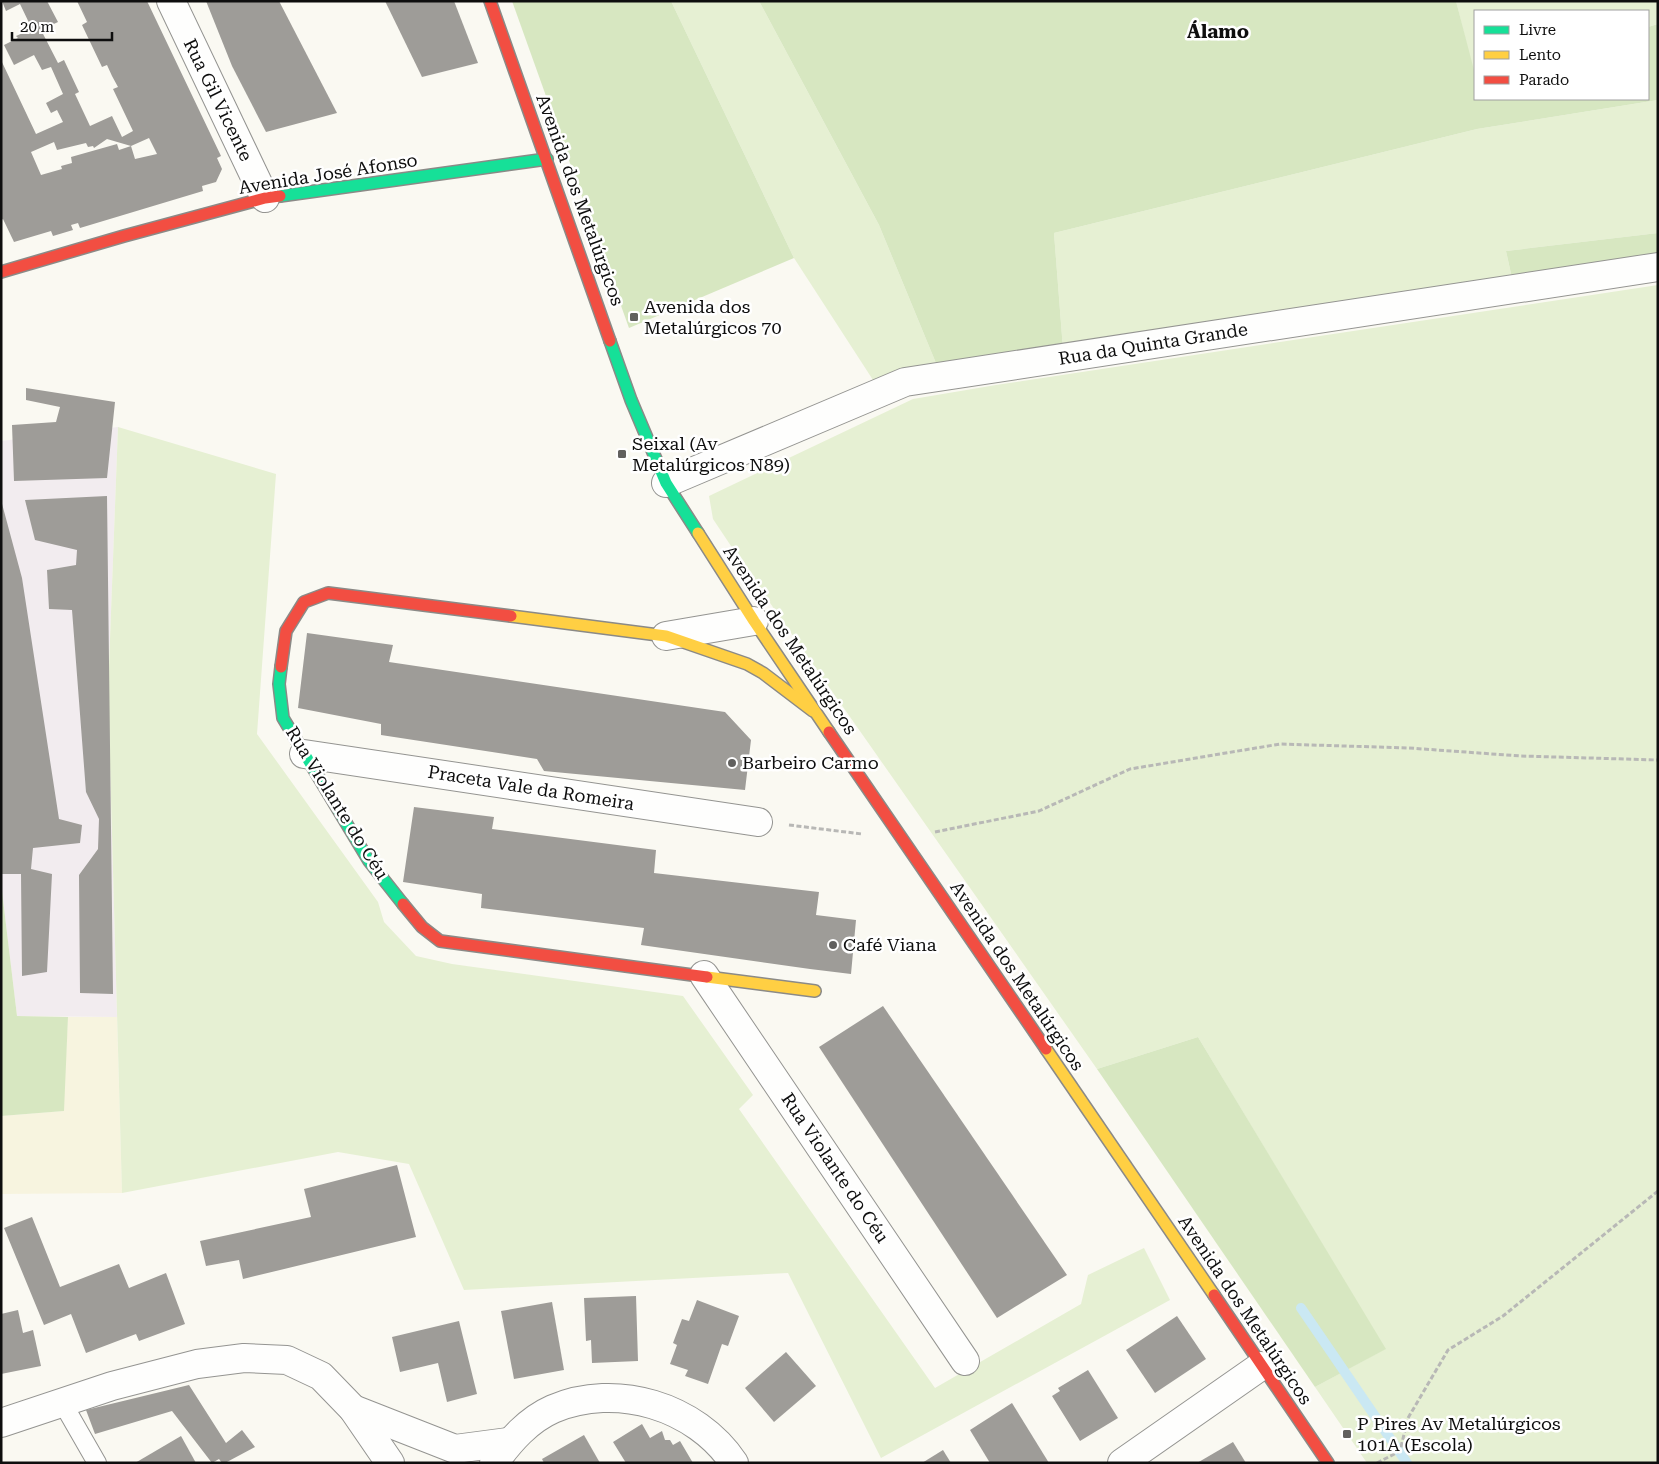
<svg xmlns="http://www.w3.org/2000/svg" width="1659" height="1464" viewBox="0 0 1659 1464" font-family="'Roboto Serif',serif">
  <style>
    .industrial { fill: #f2ecef }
    .farmland { fill: #f7f4df }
    .green { fill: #e6f0d3 }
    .forest { fill: #d7e7c1 }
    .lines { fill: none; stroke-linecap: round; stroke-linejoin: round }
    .stream { stroke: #cae8f3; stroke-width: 10 }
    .building { fill: #9e9c98; fill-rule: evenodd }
    .lane-casing { stroke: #949491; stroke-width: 20 }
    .street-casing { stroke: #949491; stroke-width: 30 }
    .fast-casing { stroke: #8b8a87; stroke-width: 14 }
    .slow-casing { stroke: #8b8a87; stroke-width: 14 }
    .jam-casing { stroke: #8b8a87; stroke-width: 14 }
    .path { stroke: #b8b8b6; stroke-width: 3; stroke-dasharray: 5 2.5; stroke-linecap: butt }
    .lane { stroke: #fefefd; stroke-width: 18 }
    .street { stroke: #fefefd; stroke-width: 28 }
    .fast { stroke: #16e098; stroke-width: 11 }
    .slow { stroke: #ffcf43; stroke-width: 11 }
    .jam { stroke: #f24e42; stroke-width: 11 }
    .poi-dot { fill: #61605e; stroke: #fff; stroke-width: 2 }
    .labels { text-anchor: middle; stroke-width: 5; stroke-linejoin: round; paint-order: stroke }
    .street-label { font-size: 18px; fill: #0e0e0e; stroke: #fff }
    .poi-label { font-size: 18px; fill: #0e0e0e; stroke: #fff; text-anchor: start }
    .neighbourhood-label { font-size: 19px; font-weight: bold; fill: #0e0e0e; stroke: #fff }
  </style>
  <rect width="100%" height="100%" fill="#faf9f2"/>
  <path class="industrial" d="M 118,427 L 108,692 L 117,1017 L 17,1016 L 1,883 L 1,441 Z"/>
  <path class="farmland" d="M 68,1017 L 117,1017 L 122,1193 L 1,1194 L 1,1116 L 63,1111 Z"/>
  <g class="green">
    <path d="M 671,1 L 759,1 L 879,225 L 938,368 L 873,380 L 794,258 Z"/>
    <path d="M 1456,1 L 1658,1 L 1658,24 L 1648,27 L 1648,11 L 1475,11 L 1474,74 Z"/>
    <path d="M 1658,100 L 1658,233 L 1506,251 L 1513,283 L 1063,349 L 1054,233 L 1477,129 Z"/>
    <path d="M 1658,285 L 1658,1463 L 1367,1463 L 1315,1387 L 1385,1349 L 1198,1037 L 1097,1069 L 747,570 L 713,519 L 709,496 L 913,399 L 996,385 Z"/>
    <path d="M 118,427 L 276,474 L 257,734 L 378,902 L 384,922 L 416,956 L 452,964 L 683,996 L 753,1095 L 739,1109 L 935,1388 L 1081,1304 L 1088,1275 L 1144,1248 L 1170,1300 L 881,1458 L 788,1273 L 464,1290 L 409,1164 L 338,1152 L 122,1193 L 108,692 Z"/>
  </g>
  <g class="forest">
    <path d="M 512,1 L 671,1 L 794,258 L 629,328 Z"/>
    <path d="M 759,1 L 1456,1 L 1475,74 L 1475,99 L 1648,99 L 1648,27 L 1658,24 L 1658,100 L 1477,129 L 1054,233 L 1063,349 L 938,368 L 879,225 Z"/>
    <path d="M 1658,233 L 1658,257 L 1513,283 L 1506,251 Z"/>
    <path d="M 1,883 L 17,1016 L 68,1017 L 64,1111 L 1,1116 Z"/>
    <path d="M 1198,1037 L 1386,1349 L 1315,1387 L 1097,1069 Z"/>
  </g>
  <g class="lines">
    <path class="stream" d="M 1301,1308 L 1407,1463"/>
  </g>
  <g class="building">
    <path d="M 2,1 L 47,1 L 58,22 L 41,30 L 58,63 L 64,60 L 79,92 L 75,94 L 90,126 L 112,116 L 122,137 L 133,131 L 113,89 L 118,87 L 112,76 L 107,65 L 102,67 L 82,25 L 87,22 L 77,1 L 147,1 L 221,156 L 217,158 L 222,169 L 216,182 L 202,186 L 203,191 L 80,228 L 78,223 L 71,225 L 73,230 L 53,236 L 51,231 L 14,242 L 3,219 L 1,220 L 1,60 L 36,134 L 63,122 L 57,110 L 51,113 L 46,103 L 63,94 L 51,67 L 42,70 L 34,55 L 14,65 L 4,45 L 18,38 L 16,36 L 32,29 L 20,4 L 6,11 ZM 149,138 L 157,154 L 135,159 L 131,146 ZM 107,139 L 131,146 L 119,150 L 117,144 L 71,157 L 72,163 L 61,166 L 62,169 L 41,175 L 31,152 L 54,142 L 57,150 L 86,143 L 88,147 L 93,146 L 94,148 Z"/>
    <path d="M 206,1 L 279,1 L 337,113 L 266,132 L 232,66 Z"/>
    <path d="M 385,1 L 454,1 L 478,63 L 422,77 Z"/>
    <path d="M 26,388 L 115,402 L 107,478 L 14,481 L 12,425 L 56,422 L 60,407 L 26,400 Z"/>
    <path d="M 107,496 L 113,994 L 80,993 L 79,875 L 98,849 L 99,819 L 86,792 L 72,610 L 49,609 L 47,570 L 76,565 L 77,550 L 35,540 L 25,500 Z"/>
    <path d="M 1,500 L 22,578 L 59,819 L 82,825 L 80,843 L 33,848 L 31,869 L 52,874 L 47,972 L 22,976 L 21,874 L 1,874 Z"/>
    <path d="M 307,633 L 393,645 L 389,662 L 725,712 L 751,740 L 745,790 L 544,771 L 537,759 L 381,735 L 381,724 L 298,708 Z"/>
    <path d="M 414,807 L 494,817 L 492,829 L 656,850 L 654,873 L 819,892 L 816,915 L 856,920 L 851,974 L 810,969 L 641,945 L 644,928 L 481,908 L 482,894 L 403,882 Z"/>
    <path d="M 883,1006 L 1067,1275 L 997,1318 L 819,1047 Z"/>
    <path d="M 397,1165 L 416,1237 L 243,1279 L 239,1260 L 206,1266 L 200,1241 L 311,1217 L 304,1189 Z"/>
    <path d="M 32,1217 L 60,1287 L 119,1264 L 129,1288 L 166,1273 L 185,1324 L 139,1341 L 136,1334 L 86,1353 L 71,1314 L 44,1325 L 4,1228 Z"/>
    <path d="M 636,1296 L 638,1361 L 592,1363 L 591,1340 L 586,1341 L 584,1298 Z"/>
    <path d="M 697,1300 L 739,1316 L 728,1346 L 722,1344 L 708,1384 L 685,1376 L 688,1370 L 670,1364 L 677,1345 L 673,1343 L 682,1319 L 689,1321 Z"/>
    <path d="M 552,1302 L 564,1370 L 514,1379 L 501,1311 Z"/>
    <path d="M 18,1310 L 23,1333 L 33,1330 L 41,1366 L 1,1374 L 1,1314 Z"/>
    <path d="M 1177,1316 L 1206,1359 L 1155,1393 L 1126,1350 Z"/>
    <path d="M 459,1321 L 477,1394 L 447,1402 L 438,1363 L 400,1372 L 392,1337 Z"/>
    <path d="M 786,1352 L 816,1386 L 774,1422 L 745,1388 Z"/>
    <path d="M 1088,1370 L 1118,1418 L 1080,1441 L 1052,1396 L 1060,1391 L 1058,1388 Z"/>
    <path d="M 189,1385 L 226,1443 L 242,1430 L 255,1447 L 225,1463 L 222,1463 L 219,1459 L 212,1463 L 172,1411 L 95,1434 L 86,1410 Z"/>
    <path d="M 1012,1403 L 1049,1463 L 990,1463 L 970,1430 Z"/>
    <path d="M 642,1424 L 650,1438 L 662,1431 L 665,1440 L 670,1440 L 673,1445 L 680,1441 L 693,1463 L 626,1463 L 613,1442 Z"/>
    <path d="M 584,1435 L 600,1463 L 544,1463 L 542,1459 Z"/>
    <path d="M 181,1436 L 196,1463 L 135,1463 Z"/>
    <path d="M 1233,1442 L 1246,1463 L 1197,1463 Z"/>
    <path d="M 943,1450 L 951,1463 L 922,1463 Z"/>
  </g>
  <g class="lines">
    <defs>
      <path id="lane" d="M 62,1402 L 97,1463"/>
      <g id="street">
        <path d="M 171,1 L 265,198"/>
        <path d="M 666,483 L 905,382 L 1658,267"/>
        <path d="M 666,636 L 754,621"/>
        <path d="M 304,754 L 758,822"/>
        <path d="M 704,975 L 965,1361"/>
        <path d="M 353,1409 L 455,1449 L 508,1442"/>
        <path d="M 1,1423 L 112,1386 L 197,1364 L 244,1358 L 287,1360 L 321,1376 L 353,1409 L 390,1463"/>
        <path d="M 494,1463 C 510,1441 528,1420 553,1409 C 616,1382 696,1406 734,1463"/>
        <path d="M 1122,1463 L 1261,1366"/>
      </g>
      <g id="fast">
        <path d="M 280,196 L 547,159"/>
        <path d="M 610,341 L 631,400 L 666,483 L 698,533"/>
        <path d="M 281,667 L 279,684 L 283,718 L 369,861 L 403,904"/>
      </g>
      <g id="slow">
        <path d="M 698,533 L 754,621 L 829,732"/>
        <path d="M 511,616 L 666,636 L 747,664 L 763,673 L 813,711"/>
        <path d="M 707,977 L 815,991"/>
        <path d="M 1046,1049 L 1214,1295"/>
      </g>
      <g id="jam">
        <path d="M 490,1 L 610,341"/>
        <path d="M 1,272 L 124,236 L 265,198 L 280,196"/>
        <path d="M 281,667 L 286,631 L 304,602 L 328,593 L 511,616"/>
        <path d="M 829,732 L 1046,1049"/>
        <path d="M 403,904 L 422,927 L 440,941 L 707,977"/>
        <path d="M 1214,1295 L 1328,1463"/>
      </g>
    </defs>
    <use href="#lane" class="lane-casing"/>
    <use href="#street" class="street-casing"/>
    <use href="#fast" class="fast-casing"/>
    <use href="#slow" class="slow-casing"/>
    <use href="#jam" class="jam-casing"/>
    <g class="path">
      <path d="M 789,825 L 862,834"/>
      <path d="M 935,832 L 1039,811 L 1130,769 L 1280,744 L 1409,748 L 1521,756 L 1658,760"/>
      <path d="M 1377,1463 L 1400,1451 L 1408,1418 L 1448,1350 L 1503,1316 L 1658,1191"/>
    </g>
    <use href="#lane" class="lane"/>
    <use href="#street" class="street"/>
    <use href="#fast" class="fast"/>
    <use href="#slow" class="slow"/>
    <use href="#jam" class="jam"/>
  </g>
  <g class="poi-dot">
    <rect x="629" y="312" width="10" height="10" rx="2.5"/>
    <rect x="617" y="449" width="10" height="10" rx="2.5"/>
    <circle cx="732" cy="763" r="5"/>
    <circle cx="833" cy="945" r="5"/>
    <rect x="1342" y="1429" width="10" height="10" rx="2.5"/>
  </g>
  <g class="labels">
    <g class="street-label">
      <text transform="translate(218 100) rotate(64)" y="6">Rua Gil Vicente</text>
      <text transform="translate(328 174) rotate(-9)" y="6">Avenida José Afonso</text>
      <text transform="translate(580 200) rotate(70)" y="6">Avenida dos Metalúrgicos</text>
      <text transform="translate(1153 344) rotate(-9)" y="6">Rua da Quinta Grande</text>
      <text transform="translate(790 640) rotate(56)" y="6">Avenida dos Metalúrgicos</text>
      <text transform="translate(531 788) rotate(9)" y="6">Praceta Vale da Romeira</text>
      <text transform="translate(337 803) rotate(58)" y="6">Rua Violante do Céu</text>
      <text transform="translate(1017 976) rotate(56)" y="6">Avenida dos Metalúrgicos</text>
      <text transform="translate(835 1168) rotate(56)" y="6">Rua Violante do Céu</text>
      <text transform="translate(1245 1310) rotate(56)" y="6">Avenida dos Metalúrgicos</text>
    </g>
    <g class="poi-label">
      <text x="644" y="313">Avenida dos<tspan x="644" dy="21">Metalúrgicos 70</tspan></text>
      <text x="632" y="450">Seixal (Av<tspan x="632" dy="21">Metalúrgicos N89)</tspan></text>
      <text x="742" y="769">Barbeiro Carmo</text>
      <text x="843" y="951">Café Viana</text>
      <text x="1357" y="1430">P Pires Av Metalúrgicos<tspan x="1357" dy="21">101A (Escola)</tspan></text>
    </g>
    <g class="neighbourhood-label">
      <text x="1218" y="38">Álamo</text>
    </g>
  </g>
  <rect width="1659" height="1464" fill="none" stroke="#0e0e0e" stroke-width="5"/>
  <rect x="1474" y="10" width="175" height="90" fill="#ffffff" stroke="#9f9f9f"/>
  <rect x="1484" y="26" width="25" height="8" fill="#16e098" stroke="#9f9f9f"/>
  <text x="1519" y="35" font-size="15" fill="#0e0e0e">Livre</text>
  <rect x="1484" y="51" width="25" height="8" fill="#ffcf43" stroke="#9f9f9f"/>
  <text x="1519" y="60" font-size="15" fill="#0e0e0e">Lento</text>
  <rect x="1484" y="76" width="25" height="8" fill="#f24e42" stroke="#9f9f9f"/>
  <text x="1519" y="85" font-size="15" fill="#0e0e0e">Parado</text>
  <path d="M12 32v8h100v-8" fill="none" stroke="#0e0e0e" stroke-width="2.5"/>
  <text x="20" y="32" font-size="15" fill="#0e0e0e" stroke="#ffffff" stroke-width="4" paint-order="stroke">20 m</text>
</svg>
